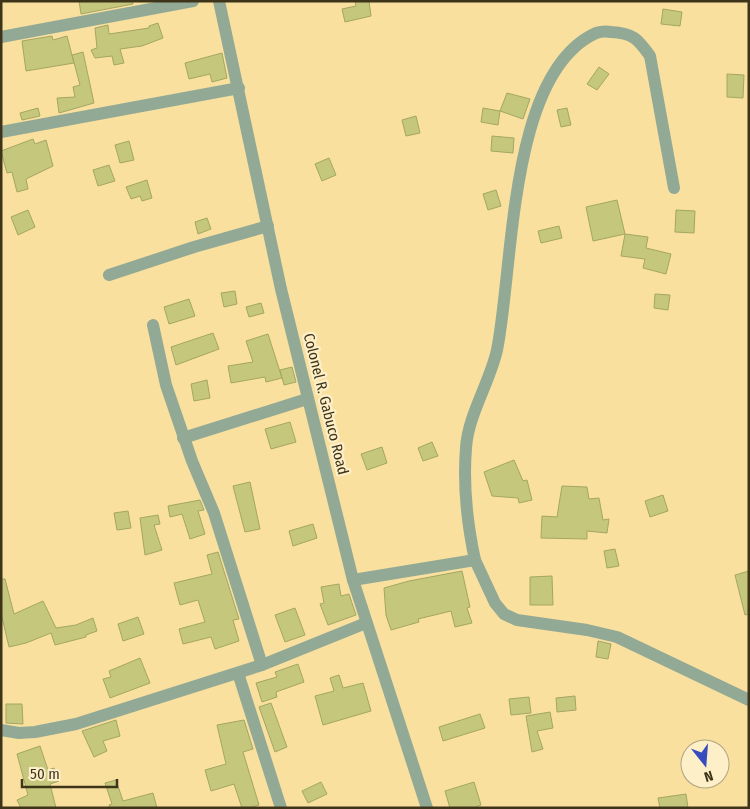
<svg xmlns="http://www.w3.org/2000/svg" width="750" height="809" viewBox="0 0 750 809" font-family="'Fira Sans Condensed',sans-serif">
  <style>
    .building { fill: #c5c77d; stroke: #a4a664 }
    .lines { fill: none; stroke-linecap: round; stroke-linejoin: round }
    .street { stroke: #92aa95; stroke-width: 12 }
    .labels { text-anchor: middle; stroke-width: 4.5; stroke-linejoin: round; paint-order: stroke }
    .street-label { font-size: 15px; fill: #3e3419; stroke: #fdefc8 }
  </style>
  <rect width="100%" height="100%" fill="#f9e09f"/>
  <g class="building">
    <path d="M 79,1 L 132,1 L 133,4 L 81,14 Z"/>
    <path d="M 355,1 L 369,1 L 371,16 L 345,22 L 342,9 L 356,6 Z"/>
    <path d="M 663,9 L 682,12 L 680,26 L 661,24 Z"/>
    <path d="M 158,23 L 163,38 L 142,46 L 120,49 L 124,63 L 114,65 L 112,56 L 95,58 L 91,50 L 97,48 L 95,28 L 108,25 L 109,34 L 149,28 L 149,26 Z"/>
    <path d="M 52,36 L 53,40 L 67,36 L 74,63 L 26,71 L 22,41 Z"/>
    <path d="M 83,52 L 94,103 L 59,113 L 57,98 L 75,97 L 73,87 L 80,85 L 72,55 Z"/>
    <path d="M 222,53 L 227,78 L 212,82 L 210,74 L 189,79 L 185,63 Z"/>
    <path d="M 599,67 L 609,74 L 597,90 L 587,84 Z"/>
    <path d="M 727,74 L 744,75 L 743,98 L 727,97 Z"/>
    <path d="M 507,93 L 530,99 L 523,119 L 500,111 Z"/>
    <path d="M 38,108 L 40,116 L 22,120 L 20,113 Z"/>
    <path d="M 483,108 L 500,111 L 498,125 L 481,122 Z"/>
    <path d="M 567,108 L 571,125 L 561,127 L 557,110 Z"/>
    <path d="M 416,116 L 420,133 L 406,136 L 402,120 Z"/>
    <path d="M 492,136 L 514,138 L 513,153 L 491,151 Z"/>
    <path d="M 33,139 L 35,144 L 46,140 L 53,166 L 26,179 L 28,189 L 17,192 L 12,172 L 7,173 L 1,151 Z"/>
    <path d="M 129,141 L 134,160 L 120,163 L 115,145 Z"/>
    <path d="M 329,158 L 336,175 L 322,181 L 315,164 Z"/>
    <path d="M 109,165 L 115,181 L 98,186 L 93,170 Z"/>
    <path d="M 147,180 L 152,198 L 142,201 L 140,196 L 131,199 L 126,187 Z"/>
    <path d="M 496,190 L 501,206 L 488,210 L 483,194 Z"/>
    <path d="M 617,200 L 625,234 L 593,241 L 586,207 Z"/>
    <path d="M 28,210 L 35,227 L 18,235 L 11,217 Z"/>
    <path d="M 676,210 L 695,211 L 694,233 L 675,232 Z"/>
    <path d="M 207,218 L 211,229 L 198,234 L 195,222 Z"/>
    <path d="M 559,226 L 562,238 L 541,243 L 538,231 Z"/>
    <path d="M 625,234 L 648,237 L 646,248 L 671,254 L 666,274 L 643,268 L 645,259 L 621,256 Z"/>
    <path d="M 235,291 L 237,304 L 224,307 L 221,293 Z"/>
    <path d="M 655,294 L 670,295 L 668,310 L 654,308 Z"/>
    <path d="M 189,299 L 195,316 L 169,324 L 164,307 Z"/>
    <path d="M 261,303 L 264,313 L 249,317 L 246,307 Z"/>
    <path d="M 213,333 L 219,349 L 176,365 L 171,347 Z"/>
    <path d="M 268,334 L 282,378 L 266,382 L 265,377 L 231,383 L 228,366 L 253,362 L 246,341 Z"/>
    <path d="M 292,367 L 296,382 L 284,385 L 280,370 Z"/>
    <path d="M 207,380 L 210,398 L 194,401 L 191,384 Z"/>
    <path d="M 290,422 L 296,442 L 271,449 L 265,429 Z"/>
    <path d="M 432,442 L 438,456 L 423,461 L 418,448 Z"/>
    <path d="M 382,447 L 387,463 L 367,470 L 361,454 Z"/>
    <path d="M 514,460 L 523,481 L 527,480 L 532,500 L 519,503 L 518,498 L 492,496 L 484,472 Z"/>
    <path d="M 250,482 L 260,529 L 245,532 L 233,486 Z"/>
    <path d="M 562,486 L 587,487 L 589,499 L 599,498 L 603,520 L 609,519 L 607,533 L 587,531 L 587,539 L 541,538 L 542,516 L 557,517 Z"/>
    <path d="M 663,495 L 668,511 L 650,517 L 645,501 Z"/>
    <path d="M 200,500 L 204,510 L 198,511 L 205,534 L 190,539 L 182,514 L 170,517 L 168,506 Z"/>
    <path d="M 128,511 L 131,528 L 117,530 L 114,513 Z"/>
    <path d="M 158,515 L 160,524 L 154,525 L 162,550 L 145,555 L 140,518 Z"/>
    <path d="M 313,524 L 317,538 L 293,546 L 289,531 Z"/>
    <path d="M 615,549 L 619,566 L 607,568 L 604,551 Z"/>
    <path d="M 218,552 L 239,619 L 233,620 L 239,641 L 215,649 L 211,637 L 183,644 L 179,629 L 205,622 L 198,600 L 180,605 L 174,583 L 212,574 L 207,555 Z"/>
    <path d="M 462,571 L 470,607 L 467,608 L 472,623 L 455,627 L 451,611 L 418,619 L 419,622 L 391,630 L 386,615 L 384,588 L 409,581 Z"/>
    <path d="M 749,571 L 749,614 L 745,615 L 735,575 Z"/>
    <path d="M 552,576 L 553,605 L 530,605 L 530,577 Z"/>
    <path d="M 1,579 L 5,579 L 14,614 L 43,601 L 56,628 L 76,625 L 93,618 L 97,631 L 86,635 L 86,637 L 55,645 L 51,633 L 26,643 L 9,647 L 1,613 Z"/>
    <path d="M 339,584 L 341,596 L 349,594 L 356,615 L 328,625 L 320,604 L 324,603 L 321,587 Z"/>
    <path d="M 295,608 L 305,635 L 285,642 L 275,615 Z"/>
    <path d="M 138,617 L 144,634 L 123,641 L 118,624 Z"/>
    <path d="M 598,641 L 611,644 L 608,659 L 596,657 Z"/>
    <path d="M 140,658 L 150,683 L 110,698 L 103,679 L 111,677 L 109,671 Z"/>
    <path d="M 298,664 L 304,682 L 276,692 L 277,697 L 262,702 L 256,683 L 277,677 L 275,672 Z"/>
    <path d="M 339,675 L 343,688 L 363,683 L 371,711 L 323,725 L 315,696 L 334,691 L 330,678 Z"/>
    <path d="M 575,696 L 576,710 L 557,712 L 556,698 Z"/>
    <path d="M 529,697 L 531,713 L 511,715 L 509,699 Z"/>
    <path d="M 271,703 L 287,747 L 275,752 L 259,707 Z"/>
    <path d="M 6,704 L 22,704 L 23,724 L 6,723 Z"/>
    <path d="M 550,712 L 553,728 L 537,731 L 543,749 L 532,752 L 526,716 Z"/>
    <path d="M 480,714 L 485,728 L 443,741 L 439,727 Z"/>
    <path d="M 116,720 L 120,736 L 103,741 L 107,751 L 94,757 L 82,731 Z"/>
    <path d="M 244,720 L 253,749 L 243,752 L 259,805 L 249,808 L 242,808 L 234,784 L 211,791 L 205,770 L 226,764 L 217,725 Z"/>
    <path d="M 40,746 L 48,770 L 54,768 L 59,781 L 50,784 L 56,808 L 21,808 L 17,800 L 28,795 L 17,754 Z"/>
    <path d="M 116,780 L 123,801 L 153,793 L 157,808 L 110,808 L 109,805 L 112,804 L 105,783 Z"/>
    <path d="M 321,782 L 327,794 L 308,803 L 302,791 Z"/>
    <path d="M 474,782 L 481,805 L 473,808 L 450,808 L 445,791 Z"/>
    <path d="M 686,794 L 688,808 L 660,808 L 658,798 Z"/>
  </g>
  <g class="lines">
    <g class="street">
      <path d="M 219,1 L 281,289 L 353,580 L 427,808"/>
      <path d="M 1,37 L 193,1"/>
      <path d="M 1,132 L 239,88"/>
      <path d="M 109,275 L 194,247 L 268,226"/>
      <path d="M 153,325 L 166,385 L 192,461 L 214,513 L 262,665"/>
      <path d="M 183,438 L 307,399"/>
      <path d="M 475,560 C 467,523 463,486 466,448 C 468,415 490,382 497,350 C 514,266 508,73 596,33 C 602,31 606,31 611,32 C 633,33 638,39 650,56 L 674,188"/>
      <path d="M 353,580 L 475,560 L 495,603 L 504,614 L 517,620 L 587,630 L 617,637 L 749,700"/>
      <path d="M 238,673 L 281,808"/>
      <path d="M 1,730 L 19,733 L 35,732 L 76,724 L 262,665 L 366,623"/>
    </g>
  </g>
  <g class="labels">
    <g class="street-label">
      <text transform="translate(326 404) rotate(76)" y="5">Colonel R. Gabuco Road</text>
    </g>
  </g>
  <rect width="750" height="809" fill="none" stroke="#3e3419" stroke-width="5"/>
  <g transform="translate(705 764) rotate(163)"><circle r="24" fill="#fdefc8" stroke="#b1a482"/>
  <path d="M0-4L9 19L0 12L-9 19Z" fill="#374dbf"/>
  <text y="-8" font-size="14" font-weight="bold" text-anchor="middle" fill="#3e3419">N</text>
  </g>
  <path d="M22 779v8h95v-8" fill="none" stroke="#3e3419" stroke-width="2.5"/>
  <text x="30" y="779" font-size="15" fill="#3e3419" stroke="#fdefc8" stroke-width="4" paint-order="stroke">50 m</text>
</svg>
